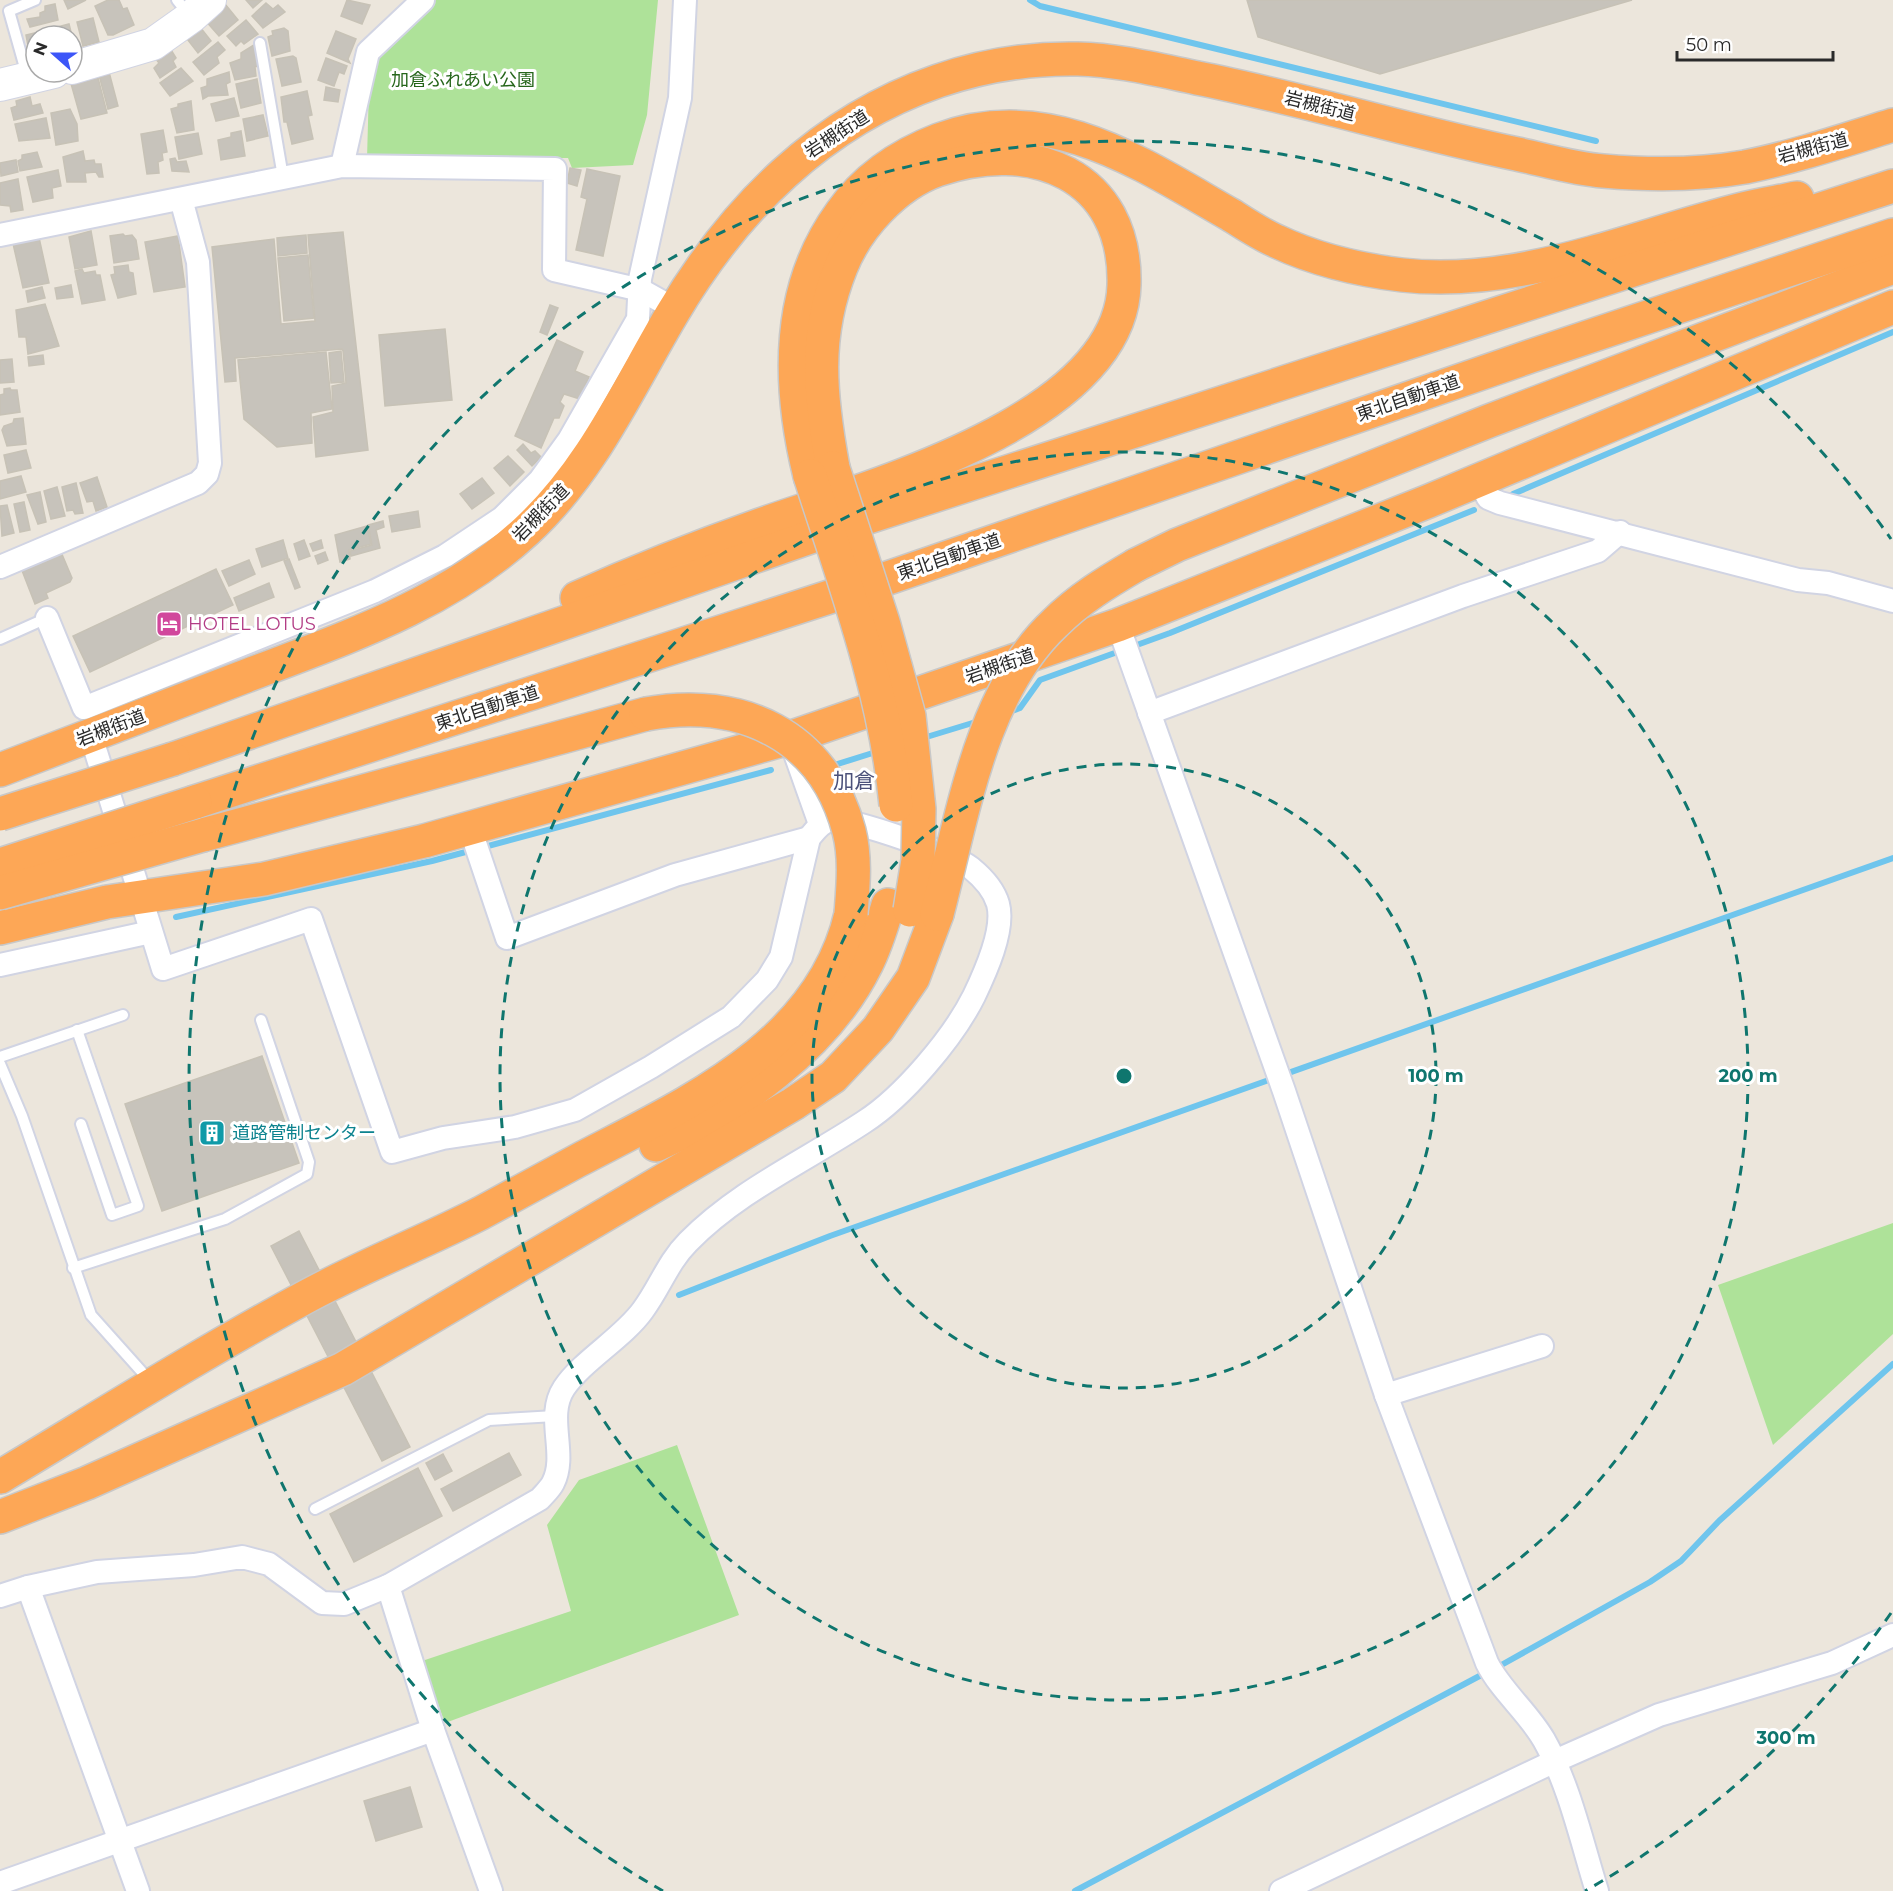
<svg xmlns="http://www.w3.org/2000/svg" width="1893" height="1891" viewBox="0 0 1893 1891" font-family="Montserrat,'Noto Sans JP',sans-serif">
  <style>
    .green { fill: #aee299 }
    .lines { fill: none; stroke-linecap: round; stroke-linejoin: round }
    .stream { stroke: #6fc5ed; stroke-width: 6 }
    .building { fill: #c7c3bb; stroke: #c7c2b6; stroke-width: 1.5 }
    .lane-casing { stroke: #d1d4e3; stroke-width: 14 }
    .street-casing { stroke: #d1d4e3; stroke-width: 26 }
    .secondary-casing { stroke: #d1d4e3; stroke-width: 34 }
    .highway-casing { stroke: #c8c8c8; stroke-width: 36 }
    .lane { stroke: #fff; stroke-width: 10 }
    .street { stroke: #fff; stroke-width: 22 }
    .secondary { stroke: #fff; stroke-width: 32 }
    .highway { stroke: #fda756; stroke-width: 33 }
    .highway-bridge-casing { stroke: #c8c8c8; stroke-width: 36; stroke-linecap: butt }
    .highway-bridge { stroke: #fda756; stroke-width: 33 }
    .ring { fill: none; stroke: #0f766e; stroke-width: 3; stroke-dasharray: 10 8 }
    .labels { text-anchor: middle; stroke-width: 6; stroke-linejoin: round; paint-order: stroke }
    .park-label { font-size: 18px; fill: #26661b; stroke: #fff }
    .street-label { font-size: 18px; fill: #2a2a2a; stroke: #fff }
    .hotel-label { font-size: 18px; fill: #b23c85; stroke: #fff; text-anchor: start }
    .culture-label { font-size: 18px; fill: #0d838f; stroke: #fff; text-anchor: start }
    .quarter-label { font-size: 21px; fill: #4b517a; stroke: #fff }
    .centre { fill: #0f766e; stroke: #fff; stroke-width: 3 }
    .ring-label { font-size: 18px; text-anchor: middle; font-weight: bold; fill: #0f766e; stroke: #fff; stroke-width: 6; stroke-linejoin: round; paint-order: stroke }
  </style>
  <rect width="100%" height="100%" fill="#ece6dc"/>
  <g class="green">
    <path d="M 431,0 L 658,0 L 647,115 L 633,165 L 572,168 L 568,158 L 367,159 L 369,86 L 383,44 Z"/>
    <path d="M 1893,1223 L 1893,1334 L 1773,1445 L 1718,1285 Z"/>
    <path d="M 677,1445 L 739,1615 L 445,1723 L 422,1661 L 571,1611 L 547,1525 L 579,1480 Z"/>
  </g>
  <g class="lines">
    <g class="stream">
      <path d="M 1030,0 L 1040,6 L 1596,141"/>
      <path d="M 1513,494 L 1893,332"/>
      <path d="M 1009,712 L 1020,708 L 1040,680 L 1170,633 L 1474,510"/>
      <path d="M 920,739 L 979,721"/>
      <path d="M 828,767 L 879,751"/>
      <path d="M 176,917 L 432,861 L 771,770"/>
      <path d="M 679,1295 L 830,1236 L 1893,858"/>
      <path d="M 1496,1668 L 1650,1582 L 1681,1561 L 1719,1521 L 1893,1364"/>
      <path d="M 1075,1891 L 1487,1672"/>
    </g>
  </g>
  <g class="building">
    <path d="M 64,0 L 86,0 L 68,9 Z"/>
    <path d="M 108,0 L 119,0 L 123,9 L 127,8 L 134,25 L 113,35 L 108,35 L 95,6 Z"/>
    <path d="M 246,0 L 262,0 L 253,8 Z"/>
    <path d="M 347,0 L 370,5 L 362,24 L 341,16 Z"/>
    <path d="M 1247,0 L 1632,0 L 1380,74 L 1258,37 Z"/>
    <path d="M 266,3 L 273,9 L 278,5 L 285,12 L 263,28 L 252,16 Z"/>
    <path d="M 55,4 L 58,20 L 30,27 L 27,19 L 40,17 L 40,13 L 45,11 L 45,6 Z"/>
    <path d="M 225,4 L 238,20 L 219,36 L 205,20 Z"/>
    <path d="M 93,18 L 99,42 L 83,46 L 77,22 Z"/>
    <path d="M 246,20 L 258,34 L 244,44 L 241,41 L 236,46 L 227,36 Z"/>
    <path d="M 69,24 L 72,36 L 57,36 L 57,27 Z"/>
    <path d="M 200,27 L 211,41 L 198,53 L 184,35 Z"/>
    <path d="M 284,28 L 288,31 L 290,51 L 272,56 L 268,37 L 273,35 L 272,31 Z"/>
    <path d="M 47,30 L 48,36 L 36,36 L 36,58 L 33,59 L 35,53 L 34,50 L 29,51 L 26,35 Z"/>
    <path d="M 336,31 L 356,39 L 348,59 L 350,63 L 327,53 Z"/>
    <path d="M 218,42 L 225,50 L 217,57 L 219,63 L 204,75 L 193,62 Z"/>
    <path d="M 257,43 L 260,65 L 255,67 L 256,76 L 235,80 L 230,63 L 241,59 L 241,53 Z"/>
    <path d="M 168,45 L 176,58 L 173,61 L 176,67 L 160,78 L 154,68 L 159,63 L 153,55 Z"/>
    <path d="M 293,56 L 296,58 L 301,82 L 282,86 L 276,59 Z"/>
    <path d="M 326,58 L 347,66 L 344,74 L 339,72 L 334,86 L 318,80 Z"/>
    <path d="M 181,68 L 193,81 L 170,96 L 160,83 Z"/>
    <path d="M 109,72 L 118,106 L 108,109 L 99,75 Z"/>
    <path d="M 229,72 L 230,82 L 226,84 L 228,95 L 208,96 L 203,99 L 201,88 L 207,86 L 207,79 Z"/>
    <path d="M 97,74 L 107,113 L 81,119 L 70,80 Z"/>
    <path d="M 257,79 L 261,103 L 241,108 L 236,84 Z"/>
    <path d="M 326,87 L 340,90 L 338,102 L 324,100 Z"/>
    <path d="M 307,91 L 312,115 L 308,116 L 313,139 L 292,144 L 287,122 L 284,122 L 281,97 Z"/>
    <path d="M 30,97 L 32,106 L 40,104 L 43,113 L 14,120 L 11,108 L 17,106 L 16,101 Z"/>
    <path d="M 234,98 L 239,116 L 216,121 L 211,104 Z"/>
    <path d="M 191,101 L 194,130 L 177,133 L 171,109 L 178,107 L 178,104 Z"/>
    <path d="M 70,109 L 77,124 L 78,141 L 56,145 L 51,113 Z"/>
    <path d="M 263,115 L 268,136 L 247,141 L 243,119 Z"/>
    <path d="M 46,118 L 50,138 L 19,141 L 15,124 Z"/>
    <path d="M 163,130 L 167,152 L 162,153 L 163,160 L 158,162 L 159,173 L 147,174 L 141,134 Z"/>
    <path d="M 241,131 L 245,156 L 221,160 L 218,140 L 231,137 L 231,133 Z"/>
    <path d="M 198,133 L 202,154 L 179,159 L 175,137 Z"/>
    <path d="M 83,151 L 85,161 L 94,160 L 95,164 L 101,164 L 103,177 L 99,177 L 96,172 L 85,173 L 86,182 L 67,182 L 63,157 Z"/>
    <path d="M 37,152 L 42,167 L 20,171 L 18,161 L 22,159 L 22,155 Z"/>
    <path d="M 175,158 L 177,162 L 186,161 L 189,172 L 172,171 L 170,159 Z"/>
    <path d="M 16,160 L 18,172 L 1,176 L 0,163 Z"/>
    <path d="M 570,168 L 581,170 L 577,186 L 567,183 Z"/>
    <path d="M 587,169 L 620,176 L 603,256 L 576,250 L 587,199 L 581,197 Z"/>
    <path d="M 58,170 L 61,186 L 52,188 L 53,198 L 33,202 L 27,177 Z"/>
    <path d="M 18,179 L 23,210 L 11,212 L 10,206 L 0,205 L 0,183 Z"/>
    <path d="M 91,231 L 97,265 L 75,269 L 69,237 Z"/>
    <path d="M 343,232 L 368,450 L 316,457 L 313,417 L 333,412 L 332,386 L 346,383 L 343,351 L 342,349 L 235,358 L 236,381 L 225,382 L 212,247 L 274,239 L 281,324 L 315,321 L 308,235 Z"/>
    <path d="M 38,233 L 49,283 L 23,288 L 12,239 Z"/>
    <path d="M 123,234 L 125,236 L 132,235 L 136,240 L 139,259 L 114,263 L 110,236 Z"/>
    <path d="M 306,235 L 307,253 L 278,256 L 277,238 Z"/>
    <path d="M 178,236 L 185,287 L 154,292 L 145,242 Z"/>
    <path d="M 308,255 L 314,318 L 284,321 L 278,258 Z"/>
    <path d="M 128,265 L 129,272 L 133,273 L 136,294 L 118,298 L 111,275 L 115,274 L 114,267 Z"/>
    <path d="M 82,269 L 84,273 L 95,271 L 96,275 L 100,275 L 105,300 L 82,304 L 75,271 Z"/>
    <path d="M 71,285 L 73,297 L 57,299 L 55,288 Z"/>
    <path d="M 42,287 L 45,298 L 28,302 L 26,291 Z"/>
    <path d="M 45,304 L 59,346 L 28,354 L 26,337 L 19,337 L 16,310 Z"/>
    <path d="M 550,305 L 558,308 L 547,335 L 540,332 Z"/>
    <path d="M 445,329 L 452,400 L 385,406 L 379,335 Z"/>
    <path d="M 557,340 L 583,352 L 575,371 L 589,377 L 580,399 L 564,394 L 560,402 L 564,406 L 559,418 L 554,418 L 541,448 L 515,436 Z"/>
    <path d="M 341,351 L 344,382 L 331,383 L 329,353 Z"/>
    <path d="M 326,352 L 332,409 L 311,413 L 312,443 L 277,447 L 244,419 L 238,360 Z"/>
    <path d="M 43,355 L 44,364 L 29,366 L 28,357 Z"/>
    <path d="M 12,359 L 14,382 L 0,383 L 0,360 Z"/>
    <path d="M 10,388 L 11,390 L 17,390 L 20,412 L 0,415 L 0,395 L 4,394 L 4,389 Z"/>
    <path d="M 23,418 L 26,444 L 7,446 L 2,430 L 4,426 L 13,423 L 14,419 Z"/>
    <path d="M 523,444 L 531,453 L 535,451 L 541,457 L 532,466 L 517,450 Z"/>
    <path d="M 26,450 L 31,468 L 8,473 L 4,455 Z"/>
    <path d="M 508,456 L 524,472 L 510,486 L 494,468 Z"/>
    <path d="M 21,476 L 26,492 L 0,499 L 0,481 Z"/>
    <path d="M 97,477 L 107,507 L 96,511 L 93,501 L 87,502 L 80,483 Z"/>
    <path d="M 482,478 L 494,493 L 472,509 L 460,494 Z"/>
    <path d="M 76,483 L 83,513 L 75,514 L 73,510 L 67,511 L 62,487 Z"/>
    <path d="M 57,487 L 65,516 L 51,519 L 44,491 Z"/>
    <path d="M 40,492 L 46,522 L 38,524 L 27,495 Z"/>
    <path d="M 24,502 L 30,530 L 20,532 L 14,504 Z"/>
    <path d="M 7,505 L 14,533 L 2,536 L 0,506 Z"/>
    <path d="M 418,511 L 420,527 L 392,532 L 389,516 Z"/>
    <path d="M 383,521 L 384,527 L 376,530 L 380,548 L 351,556 L 350,551 L 372,545 L 368,525 Z"/>
    <path d="M 367,526 L 371,544 L 349,550 L 350,559 L 340,562 L 335,535 Z"/>
    <path d="M 283,540 L 288,558 L 262,567 L 256,549 Z"/>
    <path d="M 304,540 L 310,556 L 299,560 L 294,544 Z"/>
    <path d="M 321,540 L 323,548 L 313,551 L 310,544 Z"/>
    <path d="M 61,552 L 72,578 L 70,582 L 46,593 L 48,598 L 35,604 L 21,568 Z"/>
    <path d="M 325,552 L 328,560 L 318,564 L 315,556 Z"/>
    <path d="M 289,559 L 300,587 L 295,589 L 284,561 Z"/>
    <path d="M 249,560 L 255,574 L 229,586 L 222,571 Z"/>
    <path d="M 216,569 L 233,605 L 90,672 L 73,636 Z"/>
    <path d="M 269,583 L 274,597 L 239,611 L 234,598 Z"/>
    <path d="M 262,1056 L 299,1163 L 162,1211 L 125,1104 Z"/>
    <path d="M 299,1231 L 410,1447 L 382,1461 L 271,1246 Z"/>
    <path d="M 509,1453 L 521,1475 L 453,1511 L 441,1489 Z"/>
    <path d="M 443,1454 L 452,1471 L 435,1480 L 426,1463 Z"/>
    <path d="M 418,1468 L 442,1516 L 354,1562 L 330,1514 Z"/>
    <path d="M 410,1787 L 422,1827 L 376,1841 L 364,1801 Z"/>
  </g>
  <g class="lines">
    <defs>
      <g id="lane">
        <path d="M 177,0 L 189,15"/>
        <path d="M 260,43 L 283,177"/>
        <path d="M 27,75 L 9,11 L 35,0"/>
        <path d="M 0,639 L 47,618"/>
        <path d="M 77,1030 L 138,1206 L 112,1215 L 81,1124"/>
        <path d="M 0,1057 L 123,1015"/>
        <path d="M 0,1064 L 22,1116 L 91,1315 L 150,1381"/>
        <path d="M 73,1268 L 225,1219 L 307,1174 L 309,1162 L 261,1020"/>
        <path d="M 315,1509 L 489,1420 L 555,1416"/>
      </g>
      <g id="street">
        <path d="M 342,166 L 368,52 L 423,0"/>
        <path d="M 0,235 L 342,166 L 555,169 L 554,270 L 641,290 L 675,309"/>
        <path d="M 1478,479 L 1488,498 L 1500,503 L 1798,580 L 1828,583 L 1893,601"/>
        <path d="M 0,567 L 198,483 L 207,474 L 210,463 L 198,262 L 181,199"/>
        <path d="M 47,618 L 84,708 L 375,591 L 445,556 L 502,518 L 540,480 L 569,440 L 638,319 L 640,279 L 680,98 L 685,0"/>
        <path d="M 1118,625 L 1284,1091 L 1386,1395 L 1487,1663 C 1501,1691 1528,1712 1544,1740 C 1569,1784 1582,1843 1597,1891"/>
        <path d="M 1149,713 L 1463,596 L 1598,551 L 1620,532"/>
        <path d="M 792,745 L 820,824"/>
        <path d="M 470,828 L 507,938 L 675,875 L 809,838"/>
        <path d="M 0,965 L 151,932"/>
        <path d="M 1386,1395 L 1542,1346"/>
        <path d="M 388,1586 L 433,1730 L 491,1891"/>
        <path d="M 28,1587 L 138,1891"/>
        <path d="M 0,1596 L 28,1587 L 97,1572 L 194,1565 L 242,1557 L 269,1564 L 322,1603 L 344,1604 L 388,1586 L 540,1499 C 544,1494 550,1489 553,1483 C 568,1454 545,1417 564,1388 C 583,1360 623,1338 643,1310 C 660,1287 668,1262 688,1242 C 738,1191 805,1161 864,1122 C 903,1097 953,1038 974,996 C 985,973 1005,930 998,904 C 994,890 982,877 971,868 C 953,854 855,819 832,820 C 821,821 815,831 809,838 L 781,957 L 767,980 L 731,1017 L 651,1067 L 575,1110 L 515,1127 L 443,1138 L 392,1152 L 311,919 L 163,969 L 91,736"/>
        <path d="M 0,1883 L 433,1730"/>
        <path d="M 1281,1891 L 1555,1761 L 1659,1715 L 1832,1663 L 1893,1635"/>
      </g>
      <g id="secondary">
        <path d="M 72,68 L 153,44 L 191,17 L 210,0"/>
        <path d="M 0,85 L 54,72"/>
      </g>
      <g id="highway">
        <path d="M 810,476 C 788,387 785,290 841,213 C 865,179 900,155 939,140 C 1048,99 1140,163 1231,215 C 1245,224 1260,234 1276,241 C 1314,259 1360,270 1402,275 C 1519,288 1628,238 1739,210 C 1758,205 1778,202 1797,198"/>
        <path d="M 1136,565 L 1177,545 L 1489,421 L 1893,267"/>
        <path d="M 577,598 C 637,571 698,547 760,525 C 864,488 1121,420 1124,285 C 1127,174 1031,137 937,170 C 895,185 857,227 841,267 C 813,336 820,397 833,468"/>
        <path d="M 173,759 L 865,518 L 1893,186"/>
        <path d="M 0,770 C 82,739 164,708 246,676 C 345,638 446,605 526,531 C 592,470 627,390 672,314 C 734,209 821,121 938,81 C 982,66 1032,58 1078,59 C 1119,60 1158,70 1197,78 C 1305,99 1410,132 1517,154 C 1545,160 1575,169 1603,171 C 1650,175 1699,175 1745,167 C 1795,157 1845,140 1893,125"/>
        <path d="M 195,802 L 888,578 L 1531,356 L 1893,235"/>
        <path d="M 203,835 L 646,714"/>
        <path d="M 0,928 L 107,902 L 264,879 L 424,841 L 789,738 L 1118,625 L 1429,501 L 1893,307"/>
        <path d="M 656,1145 C 736,1110 826,1046 866,965 C 876,946 882,925 888,905"/>
        <path d="M 0,1477 C 100,1417 199,1355 302,1299 C 360,1267 422,1243 481,1213 C 513,1196 545,1178 577,1161 C 685,1104 821,1046 851,914"/>
        <path d="M 0,1517 L 87,1483 L 343,1369 L 793,1104 L 833,1077 L 878,1029 L 913,978 L 937,914"/>
      </g>
    </defs>
    <use href="#lane" class="lane-casing"/>
    <use href="#street" class="street-casing"/>
    <use href="#secondary" class="secondary-casing"/>
    <use href="#highway" class="highway-casing"/>
    <use href="#lane" class="lane"/>
    <use href="#street" class="street"/>
    <use href="#secondary" class="secondary"/>
    <use href="#highway" class="highway"/>
    <defs>
      <g id="highway-bridge">
        <path d="M 833,468 L 883,622 L 909,716 L 919,809 L 918,860 L 910,910"/>
        <path d="M 810,476 C 845,584 885,691 896,805"/>
        <path d="M 646,714 C 740,697 824,734 849,831 C 856,858 853,887 851,914"/>
        <path d="M 0,814 L 173,759"/>
        <path d="M 0,865 L 195,802"/>
        <path d="M 0,893 L 203,835"/>
        <path d="M 937,914 C 962,819 980,693 1055,623 C 1079,599 1107,582 1136,565"/>
      </g>
    </defs>
    <use href="#highway-bridge" class="highway-bridge-casing"/>
    <use href="#highway-bridge" class="highway-bridge"/>
  </g>
  <g class="ring">
    <circle cx="1124" cy="1076" r="312"/>
    <circle cx="1124" cy="1076" r="624"/>
    <path d="M1891 1613A936 936 0 0 1 1585 1891M663 1891A936 936 0 1 1 1891 539"/>
  </g>
  <defs>
    <symbol id="hotel-square" viewBox="-11 -11 22 22"><rect x="-9" y="-9" width="18" height="18" rx="4" fill="#d1479c" stroke="#fff"/><path d="M-6-4.5h1.5V1H6V5H4.5V3h-9V5H-6ZM-4 0a1.8 1.8 0 1 1 3.6 0ZM.5 0V-2.5h3Q6-2.5 6 0Z" fill="#fff"/></symbol>
    <symbol id="building-square" viewBox="-11 -11 22 22"><rect x="-9" y="-9" width="18" height="18" rx="4" fill="#0f9aa8" stroke="#fff"/><path d="M-4-6H4V6H1V3H-1V6H-4ZM-2.5-4.3h1.7v1.8h-1.7ZM.8-4.3h1.7v1.8H.8ZM-2.5-1h1.7V.8h-1.7ZM.8-1h1.7V.8H.8Z" fill="#fff"/></symbol>
  </defs>
  <g fill-rule="evenodd">
    <use href="#hotel-square" x="154" y="609" width="30" height="30"/>
    <use href="#building-square" x="197" y="1118" width="30" height="30"/>
  </g>
  <g class="labels">
    <g class="park-label">
      <text x="463" y="86">加倉ふれあい公園</text>
    </g>
    <g class="street-label">
      <text transform="translate(1320 106) rotate(14)" y="6">岩槻街道</text>
      <text transform="translate(837 134) rotate(-33)" y="6">岩槻街道</text>
      <text transform="translate(1813 148) rotate(-15)" y="6">岩槻街道</text>
      <text transform="translate(1408 398) rotate(-19)" y="6">東北自動車道</text>
      <text transform="translate(541 513) rotate(-46)" y="6">岩槻街道</text>
      <text transform="translate(949 557) rotate(-19)" y="6">東北自動車道</text>
      <text transform="translate(1000 666) rotate(-19)" y="6">岩槻街道</text>
      <text transform="translate(487 708) rotate(-18)" y="6">東北自動車道</text>
      <text transform="translate(111 728) rotate(-21)" y="6">岩槻街道</text>
    </g>
    <g class="hotel-label">
      <text x="188" y="630">HOTEL LOTUS</text>
    </g>
    <g class="culture-label">
      <text x="232" y="1139">道路管制センター</text>
    </g>
    <g class="quarter-label">
      <text x="854" y="788">加倉</text>
    </g>
  </g>
  <circle cx="1124" cy="1076" r="9" class="centre"/>
  <g class="ring-label">
    <text x="1436" y="1082">100 m</text>
    <text x="1748" y="1082">200 m</text>
    <text x="1786" y="1744">300 m</text>
  </g>
  <g transform="translate(54 54) rotate(291)"><circle r="28" fill="#ffffff" stroke="#aaaaaa" stroke-width="1.5"/>
  <path d="M0-4.5L10 22L0 15L-10 22Z" fill="#3d56f8"/>
  <text y="-9" font-size="16" font-weight="bold" text-anchor="middle" fill="#2a2a2a">N</text>
  </g>
  <path d="M1677 51v9h156v-9" fill="none" stroke="#2a2a2a" stroke-width="3"/>
  <text x="1686" y="51" font-size="18" fill="#2a2a2a" stroke="#ffffff" stroke-width="4.5" paint-order="stroke">50 m</text>
</svg>
